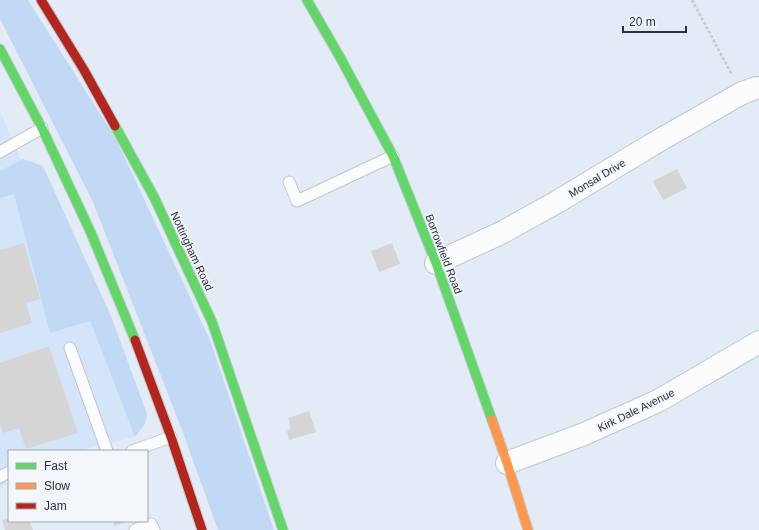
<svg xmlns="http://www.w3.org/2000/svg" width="759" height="530" viewBox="0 0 759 530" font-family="Helvetica,sans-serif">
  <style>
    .built { fill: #d4e5fa }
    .green { fill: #c1d9f4 }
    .building { fill: #d5d5d6 }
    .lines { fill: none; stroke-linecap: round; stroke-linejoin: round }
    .lane-casing { stroke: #bfc7cf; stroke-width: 13 }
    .street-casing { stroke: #bfc7cf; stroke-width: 24 }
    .fast-casing { stroke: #bfc7cf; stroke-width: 11 }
    .slow-casing { stroke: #bfc7cf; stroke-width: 11 }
    .jam-casing { stroke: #bfc7cf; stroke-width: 11 }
    .path { stroke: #c7cccf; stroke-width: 2.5; stroke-dasharray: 3 2; stroke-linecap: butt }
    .lane { stroke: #fbfcfe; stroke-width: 11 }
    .street { stroke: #fbfcfe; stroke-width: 22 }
    .fast { stroke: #63d668; stroke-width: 9 }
    .slow { stroke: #ff974d; stroke-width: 9 }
    .jam { stroke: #b3261e; stroke-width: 9 }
    .labels { text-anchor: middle; stroke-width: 3.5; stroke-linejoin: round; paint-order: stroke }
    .street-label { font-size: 11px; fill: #29313a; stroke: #f3f7fc }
  </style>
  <rect width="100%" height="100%" fill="#e3ecf6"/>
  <path class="built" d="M 0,111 L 90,321 L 135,437 L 77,451 L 9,451 L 9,479 L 0,489 Z"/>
  <g class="green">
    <path d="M 0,0 L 28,0 L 116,139 L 210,340 L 274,530 L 218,530 L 182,430 L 93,202 L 0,19 Z"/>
    <path d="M 23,159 L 43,166 L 111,316 L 147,414 L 145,424 L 135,437 L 90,321 L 50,333 L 14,194 L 0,198 L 0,171 Z"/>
  </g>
  <g class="building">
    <path d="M 677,169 L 687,188 L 663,200 L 653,181 Z"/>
    <path d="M 24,243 L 40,299 L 26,303 L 32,323 L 0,333 L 0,250 Z"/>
    <path d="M 392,243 L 400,264 L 379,272 L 371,251 Z"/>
    <path d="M 49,346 L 78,433 L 26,449 L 19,428 L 3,433 L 0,425 L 0,363 Z"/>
    <path d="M 309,411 L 316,432 L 289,440 L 287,431 L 291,429 L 288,418 Z"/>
    <path d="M 9,518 L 9,521 L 29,521 L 33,530 L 5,530 L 2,520 Z"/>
    <path d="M 113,521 L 129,521 L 114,526 Z"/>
  </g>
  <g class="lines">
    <defs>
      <g id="lane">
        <path d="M 0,152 L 42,128"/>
        <path d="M 289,182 L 297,201 L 393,156"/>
        <path d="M 70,348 L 107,451"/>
        <path d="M 132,451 L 171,437"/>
        <path d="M 0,477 L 9,472"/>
        <path d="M 135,530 L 151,524 L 154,530"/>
      </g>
      <g id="street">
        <path d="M 436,263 L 501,233 L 557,202 L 653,144 L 742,93 L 756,88"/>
        <path d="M 507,463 L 584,434 L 658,401 L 759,342"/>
      </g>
      <g id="fast">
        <path d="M 307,0 L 341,59 L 393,156 L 436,263 L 492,420"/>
        <path d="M 0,49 L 42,128 L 91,233 L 135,340"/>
        <path d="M 115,126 L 154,197 L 212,322 L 283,530"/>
      </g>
      <path id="slow" d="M 492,420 L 507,463 L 528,530"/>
      <g id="jam">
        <path d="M 41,0 L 84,70 L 115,126"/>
        <path d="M 135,340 L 171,437 L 202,530"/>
      </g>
    </defs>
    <use href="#lane" class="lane-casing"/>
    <use href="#street" class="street-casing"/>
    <use href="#fast" class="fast-casing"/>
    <use href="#slow" class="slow-casing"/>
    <use href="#jam" class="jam-casing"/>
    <path class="path" d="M 692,0 L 732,75"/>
    <use href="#lane" class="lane"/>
    <use href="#street" class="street"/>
    <use href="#fast" class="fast"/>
    <use href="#slow" class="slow"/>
    <use href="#jam" class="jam"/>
  </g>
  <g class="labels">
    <g class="street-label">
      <text transform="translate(597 178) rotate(-31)" y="4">Monsal Drive</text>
      <text transform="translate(192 251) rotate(65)" y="4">Nottingham Road</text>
      <text transform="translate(444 254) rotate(69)" y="4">Borrowfield Road</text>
      <text transform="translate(636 410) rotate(-26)" y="4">Kirk Dale Avenue</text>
    </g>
  </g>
  <rect x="8" y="450" width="140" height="72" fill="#f3f7fc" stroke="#a2a8ae"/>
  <rect x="16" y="463" width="20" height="6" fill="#63d668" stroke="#a2a8ae"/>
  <text x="44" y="470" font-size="12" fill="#29313a">Fast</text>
  <rect x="16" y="483" width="20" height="6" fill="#ff974d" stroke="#a2a8ae"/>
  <text x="44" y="490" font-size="12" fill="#29313a">Slow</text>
  <rect x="16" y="503" width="20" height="6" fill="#b3261e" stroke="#a2a8ae"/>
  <text x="44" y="510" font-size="12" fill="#29313a">Jam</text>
  <path d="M623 26v6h63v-6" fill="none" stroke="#29313a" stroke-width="2"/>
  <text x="629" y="26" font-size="12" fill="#29313a" stroke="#f3f7fc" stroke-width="3" paint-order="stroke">20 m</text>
</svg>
